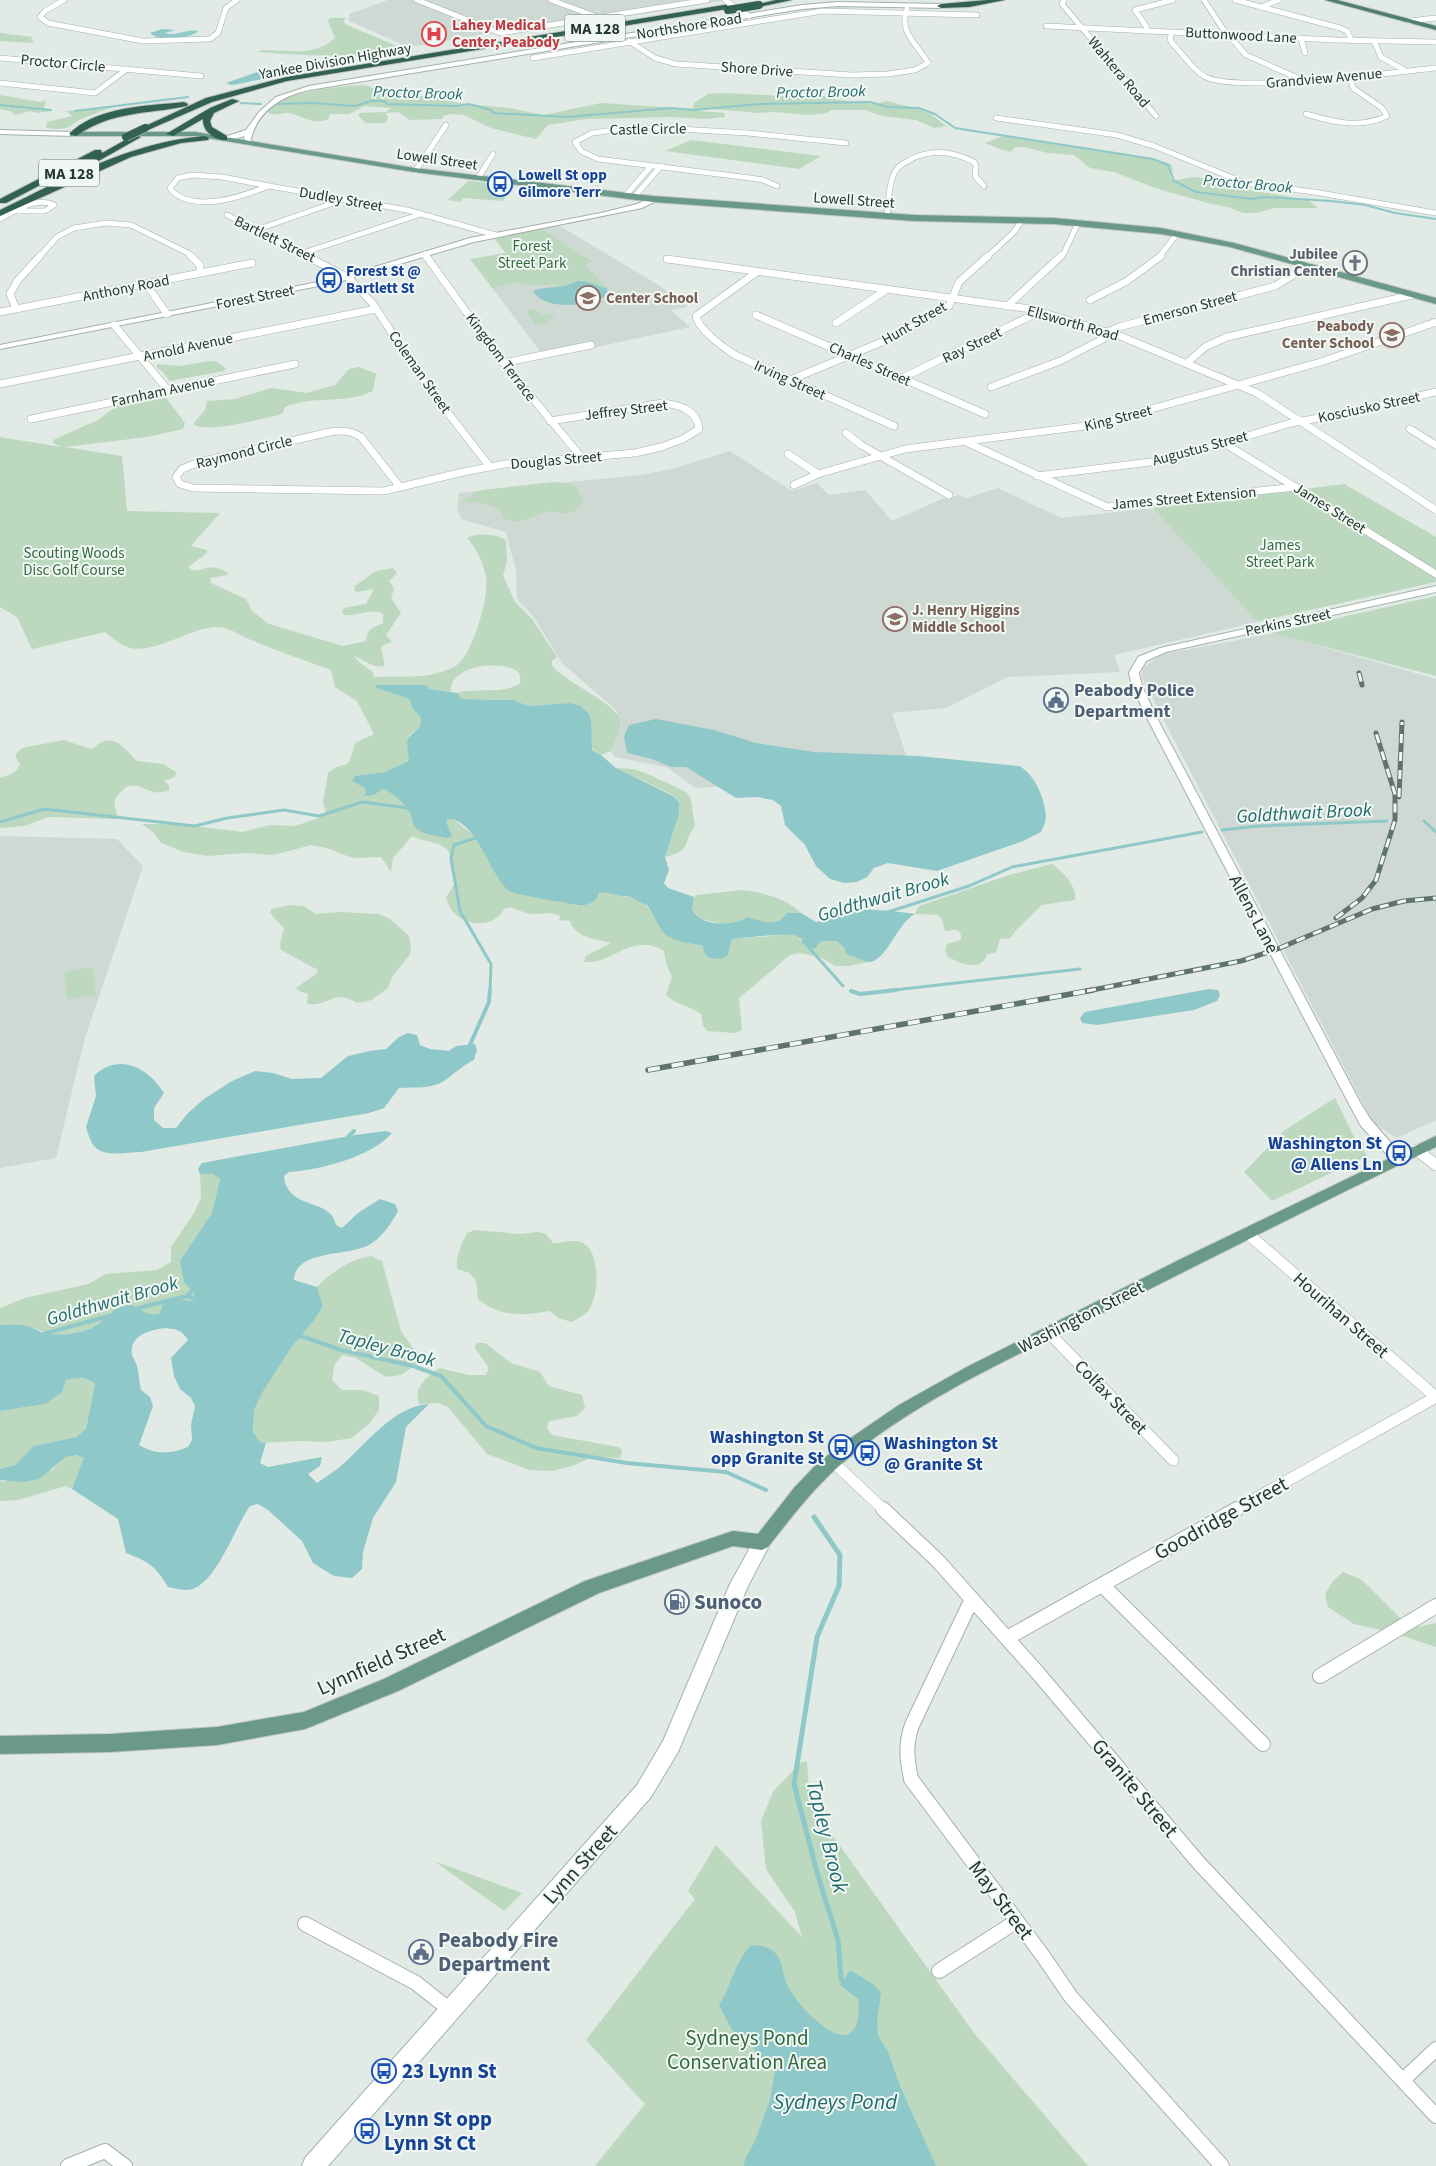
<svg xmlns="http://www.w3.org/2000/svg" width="1436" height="2166" viewBox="0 0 1436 2166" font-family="'Source Sans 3',sans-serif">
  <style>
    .built { fill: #cfd9d3 }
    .green { fill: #bcd8bf }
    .water { fill: #8fc8c9; fill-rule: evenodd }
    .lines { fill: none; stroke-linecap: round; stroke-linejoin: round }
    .stream-far3 { stroke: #8fc8c9; stroke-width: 2 }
    .stream-far2 { stroke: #8fc8c9; stroke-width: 3 }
    .stream-far1 { stroke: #8fc8c9; stroke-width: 4 }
    .stream { stroke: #8fc8c9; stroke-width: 5 }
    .minor-far3-casing { stroke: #a4b1aa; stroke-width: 6 }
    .minor-far2-casing { stroke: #a4b1aa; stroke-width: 8 }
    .minor-far1-casing { stroke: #a4b1aa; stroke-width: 12 }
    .minor-casing { stroke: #a4b1aa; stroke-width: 16 }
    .tertiary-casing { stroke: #a4b1aa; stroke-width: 2 }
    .secondary-casing { stroke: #a1b4aa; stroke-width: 2 }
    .primary-casing { stroke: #c1c7c5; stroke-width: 2 }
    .trunk-casing { stroke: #c1c7c5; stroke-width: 2 }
    .motorway-casing { stroke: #c1c7c5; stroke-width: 2 }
    .minor-far3 { stroke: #fff; stroke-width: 5 }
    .minor-far2 { stroke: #fff; stroke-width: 7 }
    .minor-far1 { stroke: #fff; stroke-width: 11 }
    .minor { stroke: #fff; stroke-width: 14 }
    .tertiary { fill: #fff; fill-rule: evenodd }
    .secondary { fill: #fff; fill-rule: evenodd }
    .primary { fill: #6a9a87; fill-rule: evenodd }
    .trunk { fill: #4e7e6c; fill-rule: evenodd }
    .motorway { fill: #326151; fill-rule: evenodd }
    .rail-far1-casing { stroke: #5e746b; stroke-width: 5 }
    .rail-casing { stroke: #5e746b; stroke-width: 5.5 }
    .rail-far1 { stroke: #f1f7f3; stroke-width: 3; stroke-dasharray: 9; stroke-linecap: butt }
    .rail { stroke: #f1f7f3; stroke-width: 4; stroke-dasharray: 12; stroke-linecap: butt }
    .motorway-bridge-casing { stroke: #c1c7c5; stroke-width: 9; stroke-linecap: butt }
    .motorway-bridge { stroke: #326151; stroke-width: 8 }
    .labels { text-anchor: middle; stroke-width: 4; stroke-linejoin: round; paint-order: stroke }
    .far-health-label { font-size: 15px; font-weight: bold; fill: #be3a42; stroke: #f1f7f3; text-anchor: start }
    .far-street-label { font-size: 15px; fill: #23382f; stroke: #f1f7f3 }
    .far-transit-label { font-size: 15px; font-weight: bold; fill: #164399; stroke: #f1f7f3; text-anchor: start }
    .far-park-label { font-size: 15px; fill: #326a40; stroke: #f1f7f3 }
    .far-worship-label { font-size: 15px; font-weight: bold; fill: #5b616d; stroke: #f1f7f3; text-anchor: end }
    .far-education-label { font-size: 15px; font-weight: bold; fill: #785e54; stroke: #f1f7f3; text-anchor: start }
    .shield { fill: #f1f7f3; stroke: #61716a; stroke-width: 1 }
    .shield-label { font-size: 16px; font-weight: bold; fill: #23382f }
    .far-water-label { font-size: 16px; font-style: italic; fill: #246b6d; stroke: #f1f7f3 }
    .service-label { font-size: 18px; font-weight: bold; fill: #4e5e75; stroke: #f1f7f3; text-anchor: start }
    .street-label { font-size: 18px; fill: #23382f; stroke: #f1f7f3 }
    .transit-label { font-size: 18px; font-weight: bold; fill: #164399; stroke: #f1f7f3; text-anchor: end }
    .water-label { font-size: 19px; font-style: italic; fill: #246b6d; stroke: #f1f7f3 }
    .near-street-label { font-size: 21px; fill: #23382f; stroke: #f1f7f3 }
    .near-service-label { font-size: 21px; font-weight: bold; fill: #4e5e75; stroke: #f1f7f3; text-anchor: start }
    .near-park-label { font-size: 21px; fill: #326a40; stroke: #f1f7f3 }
    .near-transit-label { font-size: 21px; font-weight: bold; fill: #164399; stroke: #f1f7f3; text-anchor: start }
    .near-water-label { font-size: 22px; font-style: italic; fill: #246b6d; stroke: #f1f7f3 }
  </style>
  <rect width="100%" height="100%" fill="#e1eae4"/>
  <g class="built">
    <path d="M 388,0 L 728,0 L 593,22 L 581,18 L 417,46 L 406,46 L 349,21 L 349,14 Z"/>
    <path d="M 560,226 L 660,286 L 688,307 L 671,310 L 690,327 L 545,358 L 493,289 L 593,263 L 543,229 Z"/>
    <path d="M 730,451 L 792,491 L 817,483 L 829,495 L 865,490 L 892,521 L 942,499 L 959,495 L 966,498 L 998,488 L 1061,518 L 1153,508 L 1257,622 L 1114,655 L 1120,672 L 1008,677 L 946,708 L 892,713 L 912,773 L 696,788 L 666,767 L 614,757 L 604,732 L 618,712 L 562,663 L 533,616 L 517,599 L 516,571 L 506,532 L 461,519 L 457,509 L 459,493 L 640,475 L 672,469 Z"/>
    <path d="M 1274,633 L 1436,679 L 1436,1120 L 1397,1138 L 1373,1123 L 1142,678 L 1143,668 L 1160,655 Z"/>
    <path d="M 0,836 L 117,839 L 143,866 L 84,1041 L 56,1158 L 0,1168 Z"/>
  </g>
  <g class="green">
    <path d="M 330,18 L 346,18 L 343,22 L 347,25 L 399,47 C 357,60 301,55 258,52 L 263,50 C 289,50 315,57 335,38 L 328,21 Z"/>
    <path d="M 0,33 L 33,37 L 31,39 L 34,43 L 0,41 Z"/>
    <path d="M 365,85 L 382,92 L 399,89 L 416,95 L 466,104 L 510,108 L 543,115 L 601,103 L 693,109 L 694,103 L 708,94 L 727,93 L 802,97 L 820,95 L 838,100 L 872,104 L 887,101 L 922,110 L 932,115 L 946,126 L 934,128 L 916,120 L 882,116 L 865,110 L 831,110 L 827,113 L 808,115 L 774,112 L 759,113 L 701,108 L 699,110 L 701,111 L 724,113 L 725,117 L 706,119 L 672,117 L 586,119 L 548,125 L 536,139 L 491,128 L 464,115 L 452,114 L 443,116 L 443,119 L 410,120 L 398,112 L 386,113 L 388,118 L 385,123 L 365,123 L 358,115 L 360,113 L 386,112 L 392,108 L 365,106 L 349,114 L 330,114 L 328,119 C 314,126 303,116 290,113 C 283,112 277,116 270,114 L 267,111 C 283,91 340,86 365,85 Z"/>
    <path d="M 0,95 L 41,102 L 46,100 L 44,108 L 51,111 L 37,113 L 29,111 L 15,115 L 10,111 L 0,109 Z"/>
    <path d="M 109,107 L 113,107 L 81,119 L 69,127 L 60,129 L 46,128 L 47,122 L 72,116 L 66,111 Z"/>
    <path d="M 1003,136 L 1129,154 L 1166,162 L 1172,165 L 1173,169 L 1170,175 L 1171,179 L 1177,180 L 1194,177 L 1203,178 L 1220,188 L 1250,190 L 1308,200 L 1318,208 L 1275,208 L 1256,213 L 1243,213 L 1228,207 L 1211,204 L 1155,188 L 1114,172 L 1090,168 L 1074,155 L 1048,153 L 1024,147 L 1015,147 L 1011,152 L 1002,150 L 985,143 Z"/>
    <path d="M 691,140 L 821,156 L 799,169 L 665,151 Z"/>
    <path d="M 468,181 L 515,186 L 502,201 L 463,198 L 460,202 L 448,200 Z"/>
    <path d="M 543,229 L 593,262 L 585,265 L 607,288 L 580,281 L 566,287 L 556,287 L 557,285 C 544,283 532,289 519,282 L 493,289 L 470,259 L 506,253 L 493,237 Z"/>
    <path d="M 536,309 L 542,315 L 551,314 L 555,317 L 545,323 L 536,325 L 526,310 Z"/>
    <path d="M 211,361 L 218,362 L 226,369 L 224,371 L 170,381 L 163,372 L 157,368 L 157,364 L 179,366 Z"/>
    <path d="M 359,367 L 376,374 L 373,391 C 343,405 312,395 285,407 L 283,413 L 275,416 C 259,419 204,434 193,424 L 205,410 L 207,401 L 235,399 L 271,388 L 307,393 L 335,385 L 349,369 Z"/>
    <path d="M 157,395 L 167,399 L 185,423 L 183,429 L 147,437 L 65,447 L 122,456 L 127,511 L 220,513 L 191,546 L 207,550 L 207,553 L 188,567 C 201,578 206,558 228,573 L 227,575 L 210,578 L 211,583 L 246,599 L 252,611 L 269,624 L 343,646 L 366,641 C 368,628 371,629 383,623 L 383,614 C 372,607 357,617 344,615 L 342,611 L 344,608 L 366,604 L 373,591 L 372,589 L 357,592 L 354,590 L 355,586 L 376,571 L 393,568 L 397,573 L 389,581 L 394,589 L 391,598 L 401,613 L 386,635 L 392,642 L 383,645 L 381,649 L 385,665 C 376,671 364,659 354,656 L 359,662 L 373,672 L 374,677 C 400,676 433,680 457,665 C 473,654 490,594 486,576 C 483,562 476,548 467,538 C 476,532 497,534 506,540 L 507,561 L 503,576 L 515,602 L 532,619 L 557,657 L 552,661 L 552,665 C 565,684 617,702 620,721 C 621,731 613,742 611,751 L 601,755 L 592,749 L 589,714 L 570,703 L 528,706 L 514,700 L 462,699 L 457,693 C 475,687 506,695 520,683 C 520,680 521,675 518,672 C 508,661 449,662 451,692 L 429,689 L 427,685 L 376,685 L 377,688 L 409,699 L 413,709 L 421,718 L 420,727 L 409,735 L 409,761 L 385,772 L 355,776 L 365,788 L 366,793 L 364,795 L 374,795 L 383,789 L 392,792 L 409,811 L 413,824 L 419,830 L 451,836 L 446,822 L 448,819 L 453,819 L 473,835 L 484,852 L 562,901 L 577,906 L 604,891 L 624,897 L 632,895 L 641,899 L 655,916 L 665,934 L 703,946 L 730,949 L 732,939 L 774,936 L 786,933 L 798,937 L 805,944 L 819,945 L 820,941 L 837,941 L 845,949 L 869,962 L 848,966 L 835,966 L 820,957 L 799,953 L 790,955 L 739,998 L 742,1030 L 735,1033 L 707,1031 L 703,1025 L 701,1014 C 690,1006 676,1005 666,995 L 672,977 L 666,963 L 664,951 C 632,931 611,966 584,962 L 586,956 L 611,943 C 597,939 575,938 570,921 L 559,920 L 560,916 C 549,910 539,916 527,913 C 518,911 513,905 504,909 C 495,928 466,927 453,912 C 450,909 448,902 446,898 L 456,881 C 454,876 451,871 450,866 C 450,861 452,858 450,854 C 446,842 423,842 412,836 L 393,858 L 391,872 L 381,857 L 352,858 L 327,848 L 311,845 L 274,855 L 243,853 L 208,856 L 184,852 L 161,843 L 154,833 L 142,824 L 178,824 L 242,832 L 270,825 L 295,826 L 319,818 L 326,813 L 323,803 L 328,773 C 347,757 347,776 355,743 L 374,734 L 357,701 L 335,687 L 331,670 C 304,660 277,651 251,640 C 239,635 230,627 216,627 C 189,628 152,656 127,647 C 119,644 111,637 105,632 L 32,649 L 17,617 L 0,607 L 0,437 L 61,447 L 53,443 L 53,440 L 98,420 L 126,399 Z"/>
    <path d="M 554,482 L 571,484 L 576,487 L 584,501 C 580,505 577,510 572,512 C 565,516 556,511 548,512 C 532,514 520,529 503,517 L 501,510 L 480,502 L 458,502 L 470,498 L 475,492 L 482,490 Z"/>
    <path d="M 1344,484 L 1436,537 L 1436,582 L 1257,622 L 1153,508 Z"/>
    <path d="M 1436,596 L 1436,676 L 1272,633 Z"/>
    <path d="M 64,740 L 90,749 C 95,748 96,745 100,743 C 117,734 127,752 137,761 L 163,764 L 176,772 L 175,777 L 164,781 L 169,785 L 169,790 C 147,802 133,766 114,802 L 118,819 L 49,817 L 24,826 L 0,828 L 0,778 C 8,775 18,773 20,764 L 16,758 L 16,754 L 22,748 Z"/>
    <path d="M 616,768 L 634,769 L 650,775 L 686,792 L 691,799 L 695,826 C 682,843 693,850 665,857 L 679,814 L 679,802 L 673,795 Z"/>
    <path d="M 1052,864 C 1063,872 1077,886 1075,900 L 1042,905 L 1018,928 L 1010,938 L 1000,939 L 996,952 L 987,955 C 980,973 961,963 948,957 L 945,950 L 947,944 L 961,940 C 962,927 954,930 945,931 L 942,919 L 938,915 L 915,914 L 919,906 L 1009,875 Z"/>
    <path d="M 741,890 C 761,892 786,898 801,913 L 787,913 L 785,917 L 775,922 L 764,923 L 758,920 L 722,924 L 701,919 L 692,909 L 693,899 L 696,895 Z"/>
    <path d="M 290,905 L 303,906 L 316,914 L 340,912 L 379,914 L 390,919 L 409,936 L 411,947 L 410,954 L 392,977 L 388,988 L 372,1000 L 357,1003 C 334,988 329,1007 307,1004 L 308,994 L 299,991 L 296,988 L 316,974 L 318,970 L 281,950 L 280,944 L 284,928 L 270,913 L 271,909 Z"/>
    <path d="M 93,967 L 96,995 L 67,999 L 65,972 Z"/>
    <path d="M 1335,1098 L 1353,1135 L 1367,1156 L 1272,1201 L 1244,1172 L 1285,1130 Z"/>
    <path d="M 200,1174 L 213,1174 L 220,1179 L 212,1213 L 199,1233 L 184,1281 L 194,1293 L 195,1301 L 171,1299 L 163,1303 L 159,1314 C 148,1316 145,1314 137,1307 L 112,1311 L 94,1327 L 71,1335 L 56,1336 L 27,1326 L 0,1325 L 0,1308 L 25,1298 L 88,1284 L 106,1274 L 157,1270 L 171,1262 L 171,1247 L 194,1213 L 201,1198 Z"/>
    <path d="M 475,1230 L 520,1234 L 538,1232 L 546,1234 L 553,1243 C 562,1244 571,1239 580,1242 C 601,1247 600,1297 588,1311 C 585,1315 577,1319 572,1322 L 558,1318 L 550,1311 C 521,1316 501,1317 478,1299 L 476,1281 L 470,1273 L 457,1269 C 456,1256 461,1245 467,1233 Z"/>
    <path d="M 371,1256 L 382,1261 L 401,1331 L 417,1354 L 417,1364 L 401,1375 L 386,1377 L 356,1358 L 342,1355 L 334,1366 L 332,1380 L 342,1390 L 362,1390 L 379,1396 L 379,1410 L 368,1425 L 352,1438 L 326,1442 L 300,1441 L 261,1443 L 253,1433 L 254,1410 L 262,1393 L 291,1348 L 315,1319 L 323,1306 L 317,1287 C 333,1271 349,1260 371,1256 Z"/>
    <path d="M 478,1343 L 485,1343 L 511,1363 L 540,1372 L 549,1386 L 582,1395 L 585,1408 L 577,1416 L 549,1421 L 547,1428 L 552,1435 L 618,1447 L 622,1450 L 620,1458 L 603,1457 L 588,1459 L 572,1466 L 552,1471 L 530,1470 L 487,1454 L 449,1408 L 439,1403 L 419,1404 C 413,1387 426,1378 439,1368 L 469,1375 L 486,1375 L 489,1368 L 474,1347 Z"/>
    <path d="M 79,1378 L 89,1380 L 95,1384 L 86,1429 L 76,1437 L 34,1446 L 15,1465 L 0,1469 L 0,1411 L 25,1407 L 66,1380 Z"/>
    <path d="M 78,1455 L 85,1458 L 72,1489 L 66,1486 L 18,1500 L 0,1501 L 0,1480 L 2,1482 L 52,1470 L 66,1457 Z"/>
    <path d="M 1343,1572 L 1362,1580 L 1404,1622 L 1417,1627 L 1436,1623 L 1436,1647 L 1394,1633 L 1354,1624 L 1328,1607 L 1325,1594 L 1333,1581 Z"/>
    <path d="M 807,1761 L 810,1804 L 974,2033 L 1088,2166 L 595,2166 L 645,2104 L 586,2040 L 695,1899 L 688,1891 L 716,1845 L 802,1937 L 795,1912 L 766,1869 L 761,1821 L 773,1792 L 796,1767 L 802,1762 Z"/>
    <path d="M 434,1861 L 522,1893 L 504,1911 Z"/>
  </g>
  <g class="water">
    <path d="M 162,29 L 175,30 L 165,33 C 176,37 187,28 199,31 C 187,39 162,43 150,33 Z"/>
    <path d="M 263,70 L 287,74 L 238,84 L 231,85 L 226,83 Z"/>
    <path d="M 577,281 C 587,280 597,286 607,288 L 608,295 C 592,306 545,312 533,291 C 547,285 563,290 577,281 Z"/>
    <path d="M 375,685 L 427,685 L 429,689 L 457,693 L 462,699 L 514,700 L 528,706 L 570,703 L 581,706 L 589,714 L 591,721 L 592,750 L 601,755 L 616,768 L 673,796 L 679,802 L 679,814 L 665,857 L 669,870 L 664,883 L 668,888 L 694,897 L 692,909 C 694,912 697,916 700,918 C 712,926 736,925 748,917 C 761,921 777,928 787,913 L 801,913 L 816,922 C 824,921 826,916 833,913 C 852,906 895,911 915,914 C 897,923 886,962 869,962 C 863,961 853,956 846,954 L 845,949 L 837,941 L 821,941 L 816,948 L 812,949 C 807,945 802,938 796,936 C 788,932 745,938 732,939 L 728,955 L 722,959 L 709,958 L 704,952 L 703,946 C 692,943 674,942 665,934 C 654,923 651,899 633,896 C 629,895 625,897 622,896 C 613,895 607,891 599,893 C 595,905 583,907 571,904 C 559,901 513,895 508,890 C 490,874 475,818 448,819 L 446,822 L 452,836 L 447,838 C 438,836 425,835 417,829 C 411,824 413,818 409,812 C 405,804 391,791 383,789 L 374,795 L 363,796 L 366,793 L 365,788 L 352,781 L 355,776 L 385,772 L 409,761 C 407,740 403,741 420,727 L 421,718 L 413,709 L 409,699 L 377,688 Z"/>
    <path d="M 656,719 L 714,730 L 756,743 L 814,752 L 918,756 L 1019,766 C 1035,774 1045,799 1046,817 C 1046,822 1043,827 1041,832 L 1023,841 L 937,871 L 888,863 L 874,868 L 867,877 L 857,882 L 844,883 L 830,879 L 816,866 L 805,845 L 785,825 L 781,806 L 773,800 L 757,797 L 736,798 L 686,767 L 671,767 L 652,759 L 627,753 L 624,736 L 629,725 Z"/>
    <path d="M 1209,989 L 1218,990 L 1220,995 L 1217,1001 L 1194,1010 L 1097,1025 L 1082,1023 L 1080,1018 L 1085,1012 Z"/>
    <path d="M 408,1033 L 417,1035 L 420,1045 L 430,1049 L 449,1051 L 456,1046 L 475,1044 L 477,1050 L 474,1060 C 462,1066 454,1074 444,1081 C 432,1089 413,1087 399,1088 L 384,1108 L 369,1113 L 141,1152 C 128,1152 104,1158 94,1146 C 90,1141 88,1133 86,1127 L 96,1096 L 94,1076 C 118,1052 148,1067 164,1093 L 154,1108 L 154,1120 L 163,1128 L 176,1128 L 188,1113 L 204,1099 L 232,1081 L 255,1071 L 273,1073 L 292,1079 L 321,1078 L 348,1056 L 370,1051 L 386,1049 L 399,1037 Z"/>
    <path d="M 386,1131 L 392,1133 C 372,1157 319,1170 289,1172 L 284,1176 C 287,1211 331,1197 336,1225 L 342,1228 L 358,1213 L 380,1199 L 395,1204 L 398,1211 C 391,1224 381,1239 367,1246 C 346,1256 295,1250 294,1280 L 317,1287 L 323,1306 L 315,1319 L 291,1348 L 262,1393 L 254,1410 L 253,1432 L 261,1443 L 266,1443 L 260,1463 L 268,1467 L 322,1457 L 320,1466 L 308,1474 L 317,1483 C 325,1477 334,1472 342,1465 C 367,1443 394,1406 429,1404 L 406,1427 L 396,1482 L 373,1518 L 363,1552 L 362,1569 L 352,1578 L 334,1576 L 313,1563 L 302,1541 L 268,1510 L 258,1504 L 250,1506 C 235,1526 215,1589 187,1590 C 181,1590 174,1588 168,1587 C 155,1565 149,1562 126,1553 L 118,1519 L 72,1489 L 84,1458 L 77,1455 L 66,1457 L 39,1479 L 23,1482 L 0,1480 L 0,1469 L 15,1465 L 34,1446 L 76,1437 L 86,1429 L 95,1384 C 86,1376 78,1378 66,1380 L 62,1392 L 45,1404 L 0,1411 L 0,1325 C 8,1325 19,1324 27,1326 C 32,1327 36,1330 41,1332 C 59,1337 72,1335 89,1329 C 103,1324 109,1309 124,1306 C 139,1302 141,1317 159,1314 L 163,1303 L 171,1299 L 195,1301 L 194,1293 L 184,1282 L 180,1261 L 212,1213 L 220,1179 L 213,1174 L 200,1174 L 198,1169 L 202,1163 L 355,1135 ZM 165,1328 C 176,1329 182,1330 188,1340 L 171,1358 L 174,1376 L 180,1389 L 191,1398 L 195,1406 L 191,1425 L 192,1440 L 188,1447 C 171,1454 155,1455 139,1445 L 153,1406 L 150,1397 L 141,1390 C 139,1382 139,1373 137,1366 C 136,1362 133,1358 132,1355 C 129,1335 150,1330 165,1328 Z"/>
    <path d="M 751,1945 C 761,1946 769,1946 776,1954 C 782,1960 782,1971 785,1979 C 791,1998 821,2031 841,2035 C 848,2036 853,2032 856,2026 C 859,2016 859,2010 858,1999 L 840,1985 L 850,1970 L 873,1984 L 881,1993 L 877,2020 L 878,2035 L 888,2052 L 900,2086 L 936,2166 L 744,2166 L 745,2159 L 755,2141 L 770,2100 L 775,2071 L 761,2060 L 750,2042 L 732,2030 L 719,2005 C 732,1985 734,1963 751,1945 Z"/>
  </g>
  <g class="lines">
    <g class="stream-far3">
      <path d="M 241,103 L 261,104"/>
      <path d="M 274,104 L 313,103 L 355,106 L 371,101 L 384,101 L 387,104 L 457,106 L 469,104 L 491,110 L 493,113 L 567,117 L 671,108 L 694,110 L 759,104 L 870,102 L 888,107 L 919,108 L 935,114 L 955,128 L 1153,159 L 1168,165 L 1174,181 L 1196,192 L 1252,199 L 1265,197 L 1331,201 L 1365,205 L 1395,213 L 1436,219"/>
      <path d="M 0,105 L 51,110"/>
      <path d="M 75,111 L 188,97"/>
    </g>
    <g class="stream-far2">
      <path d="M 1424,821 L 1436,832"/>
      <path d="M 0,822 L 44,809 L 195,826 L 227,818 L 284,810 L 319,816 L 362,802 L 408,808"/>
      <path d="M 1222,830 L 1259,826 L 1387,821"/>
      <path d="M 478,837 L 454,845 L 451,858 L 460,911 L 491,964 L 490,991"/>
      <path d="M 628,894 L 648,904"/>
      <path d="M 888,912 L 969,886 L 1012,867 L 1202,832"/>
      <path d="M 803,941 L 843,986"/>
      <path d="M 885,991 L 1080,969"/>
    </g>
    <g class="stream-far1">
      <path d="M 851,991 L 860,994 L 896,990"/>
      <path d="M 469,1047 L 489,1002 L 490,990"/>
      <path d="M 347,1138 L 354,1131"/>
      <path d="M 187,1296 L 199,1300"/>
      <path d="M 135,1309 L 187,1296 L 195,1287"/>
      <path d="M 43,1334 L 109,1316"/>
      <path d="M 298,1335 L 341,1350 L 413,1366 L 441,1376 L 486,1426 L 536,1448 L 627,1463 L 726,1472 L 766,1490"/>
    </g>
    <path class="stream" d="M 814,1517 L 840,1555 L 839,1586 L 817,1637 L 794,1784 L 818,1876 L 838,1940 L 841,1979 L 846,1984"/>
    <defs>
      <g id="minor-far3">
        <path d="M 64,0 L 45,11 L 40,17 L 48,23 L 143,41 L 210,39 L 218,33 L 226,8 L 237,0"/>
        <path d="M 417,0 L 500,33 L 707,0"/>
        <path d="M 551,0 L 597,17"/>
        <path d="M 725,0 L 749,16"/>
        <path d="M 1064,0 L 1062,4 L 1156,116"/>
        <path d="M 1204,0 L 1223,29 L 1246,55 L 1300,79"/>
        <path d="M 1235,0 L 1340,28 L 1347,31 L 1352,41"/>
        <path d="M 1261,7 L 1279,0"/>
        <path d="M 1409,21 L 1436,18"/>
        <path d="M 1046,26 L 1336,40 L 1436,42"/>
        <path d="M 1147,31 L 1146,26 L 1135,10 L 1173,0"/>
        <path d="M 1172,32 L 1170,39 L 1172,43 C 1182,53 1192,69 1204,76 C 1231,94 1396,72 1436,68"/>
        <path d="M 1301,38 L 1305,53"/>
        <path d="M 629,41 L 655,58 L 676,64 L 852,75 L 888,74 L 915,70 L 928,63 C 918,45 898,32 907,9"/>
        <path d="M 1374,41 L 1381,57 L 1404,70"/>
        <path d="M 0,58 L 201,76"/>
        <path d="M 533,58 L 823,11 L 977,15"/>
        <path d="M 0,83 L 95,93 L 127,69"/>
        <path d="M 1306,114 C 1333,122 1360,129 1387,116 L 1382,108 L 1353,88 L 1350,76"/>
        <path d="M 996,118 L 1117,135 L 1154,146 L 1245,183 L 1314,192 L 1436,213"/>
        <path d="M 416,170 L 446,125"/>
        <path d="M 192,175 L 222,177 L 269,186 C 243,196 195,214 171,190 L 170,188 L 178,178 Z"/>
        <path d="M 478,178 L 493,154"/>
        <path d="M 269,186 L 407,210 L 496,235"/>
        <path d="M 777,186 L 763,180 L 750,178 L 598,159 L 581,151 L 575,142 L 592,133 L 622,129 L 661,128 L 748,133 L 846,143"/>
        <path d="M 626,195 L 651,166"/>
        <path d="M 635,196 L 661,166"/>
        <path d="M 227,215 L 308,257"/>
        <path d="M 887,216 C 889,202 888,183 896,170 C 899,166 904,163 908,161 C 930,148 952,151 974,162 L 976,166 L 975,176 L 984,186"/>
        <path d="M 0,219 C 16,211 36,196 54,205 L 45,211 L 18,211"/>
        <path d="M 256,230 L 342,200"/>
        <path d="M 303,253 L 421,214"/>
        <path d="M 425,254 L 427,257"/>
        <path d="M 39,257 L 57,237 L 74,228 L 106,223 L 131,225 L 188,253 L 192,257"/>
        <path d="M 987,257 L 1014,232 L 1022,220"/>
        <path d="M 1060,257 L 1064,253 L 1078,223"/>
        <path d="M 1159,257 L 1177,234"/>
      </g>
      <g id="minor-far2">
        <path d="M 191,256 L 200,265 L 200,273"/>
        <path d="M 306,256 L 349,278 L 373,304 L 424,382 L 490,467"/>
        <path d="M 426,256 L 500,359 L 582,458"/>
        <path d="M 667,259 L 1031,309 L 1120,336 L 1257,393 L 1436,510"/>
        <path d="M 757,272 L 696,316 C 698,329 724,348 735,355 L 894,426"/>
        <path d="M 146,284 L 167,314"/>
        <path d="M 1090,300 L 1127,281 L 1161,256"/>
        <path d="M 1007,306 L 1061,256"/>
        <path d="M 16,309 L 10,294 L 18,280 L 40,256"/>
        <path d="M 0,312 L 252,263"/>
        <path d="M 756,315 L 985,414"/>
        <path d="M 836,323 L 886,290"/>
        <path d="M 114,325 L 167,389"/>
        <path d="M 503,363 L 591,345"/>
        <path d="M 1187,363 L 1205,347 L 1227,337 L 1412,295"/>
        <path d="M 902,378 L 1041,311"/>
        <path d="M 790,380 L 889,339 L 949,306 L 959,282 L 988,256"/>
        <path d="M 0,384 L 376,309"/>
        <path d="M 991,387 L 1060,361 L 1103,339 L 1106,333 L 1119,327 L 1275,286 L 1308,266"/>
        <path d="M 31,419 L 295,364"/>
        <path d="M 1410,429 L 1436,445"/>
        <path d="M 846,433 L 861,445 L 949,495"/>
        <path d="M 966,442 L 1107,507 L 1296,487"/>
        <path d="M 1224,443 L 1436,574"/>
        <path d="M 788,454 L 818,474"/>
        <path d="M 1037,476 L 1167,460 L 1291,423 L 1347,413 L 1436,392"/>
        <path d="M 794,485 L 818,474 L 905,449 L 1093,425 L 1321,362 L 1436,322"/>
        <path d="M 400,487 L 361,437 C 351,430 341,430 330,432 L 199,462 L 182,469 L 176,477 L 180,484 L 193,488 L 384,491 L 463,472 L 505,464 L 635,453 L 661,447 L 683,439 L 699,429 C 697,410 680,405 663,403 L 550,421"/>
      </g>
      <g id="minor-far1">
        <path d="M 1417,1150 L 1436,1165"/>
        <path d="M 1247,1233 L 1436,1397"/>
        <path d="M 1049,1333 L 1173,1460"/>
        <path d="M 833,1462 L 884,1510"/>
        <path d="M 1235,1510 L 1436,1397"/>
      </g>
      <g id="minor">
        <path d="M 883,1509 L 938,1561 L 1037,1672 L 1198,1862 L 1436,2116"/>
        <path d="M 1102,1585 L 1263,1744"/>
        <path d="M 972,1599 L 912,1725 C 905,1745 907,1759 911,1779 L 1043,1956 L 1071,1997 L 1222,2166"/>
        <path d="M 1007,1638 L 1237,1509"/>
        <path d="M 1320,1676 L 1436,1606"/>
        <path d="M 305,1924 L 416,1983 L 450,2010"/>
        <path d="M 939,1971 L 1017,1921"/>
        <path d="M 1403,2080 L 1436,2049"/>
        <path d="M 68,2166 L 105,2151 L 125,2166"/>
      </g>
      <g id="tertiary">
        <path d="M 838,2 L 941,4 L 944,6 L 941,8 L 838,6 L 802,9 L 309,90 C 279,97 256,112 250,143 L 246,143 L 244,136 C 237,138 227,142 221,138 L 246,130 L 259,112 L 276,97 L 309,86 L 802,5 Z"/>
        <path d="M 653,197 L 657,199 L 656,201 L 642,208 L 474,242 L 339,282 L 0,349 L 0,345 L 338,278 L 470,238 L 601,213 L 637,204 Z"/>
        <path d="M 1436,586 L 1436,592 L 1166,652 L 1146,661 L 1139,673 L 1142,686 L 1157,718 L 1361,1104 L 1371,1120 L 1405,1159 L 1404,1162 L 1394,1162 L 1361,1126 L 1349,1104 L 1147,718 L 1132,686 L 1129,673 L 1138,657 L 1160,648 Z"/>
      </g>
      <g id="secondary">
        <path d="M 0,130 L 73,132 L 77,134 L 73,136 L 0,134 Z"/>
        <path d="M 762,1534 L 768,1537 L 771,1542 L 748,1586 L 678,1752 L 651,1797 L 328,2166 L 302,2166 L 305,2158 L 637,1785 L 663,1741 L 730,1584 L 756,1537 Z"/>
      </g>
      <g id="primary">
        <path d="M 70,132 L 195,132 L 414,168 L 653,196 L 914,215 L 1054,218 L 1161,228 L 1234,243 L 1436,298 L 1436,304 L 1230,247 L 1161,234 L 1054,224 L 914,221 L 653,202 L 414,172 L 195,136 L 70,136 Z"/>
        <path d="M 1436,1136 L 1436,1147 C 1328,1199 1221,1253 1114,1307 C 1023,1353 915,1399 838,1467 C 811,1491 790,1519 768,1547 L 762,1550 L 733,1546 L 599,1593 L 398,1691 L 305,1729 L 217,1745 L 110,1752 L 0,1754 L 0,1736 L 110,1734 L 217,1727 L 304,1712 L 384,1679 L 585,1581 L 733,1531 L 758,1534 L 794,1488 L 815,1466 L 839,1446 L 899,1405 L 965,1368 L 1181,1259 Z"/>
      </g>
      <path id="trunk" d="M 1325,0 L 1337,0 L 1436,26 L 1436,30 Z"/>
      <g id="motorway">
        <path d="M 776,0 L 792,0 L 759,7 L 755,5 Z"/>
        <path d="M 987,0 L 1005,0 L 969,7 L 941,8 L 937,6 L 941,4 Z"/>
        <path d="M 724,5 L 727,5 L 727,9 L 287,81 L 212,102 L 148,130 L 141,128 L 206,98 L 286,77 Z"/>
        <path d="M 232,99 L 239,101 L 214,113 L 210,121 L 212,127 L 227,136 L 227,140 C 215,141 202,131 203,119 L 173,136 L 166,134 L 210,108 Z"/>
        <path d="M 184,102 L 188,104 L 187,106 C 144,115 115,110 76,136 L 69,134 C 97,106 147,106 184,102 Z"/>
        <path d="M 134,135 L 141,137 L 95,163 L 89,163 L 88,160 L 6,203 L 0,203 L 0,199 L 95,150 L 101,150 L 102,153 Z"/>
        <path d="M 205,136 L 209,138 L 208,140 L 181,143 L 131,157 L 0,216 L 0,210 C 66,178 131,142 205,136 Z"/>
      </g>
    </defs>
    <use href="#minor-far3" class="minor-far3-casing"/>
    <use href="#minor-far2" class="minor-far2-casing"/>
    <use href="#minor-far1" class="minor-far1-casing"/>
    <use href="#minor" class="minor-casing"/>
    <use href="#tertiary" class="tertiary-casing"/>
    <use href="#secondary" class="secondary-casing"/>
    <use href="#primary" class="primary-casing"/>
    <use href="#trunk" class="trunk-casing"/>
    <use href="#motorway" class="motorway-casing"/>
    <use href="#minor-far3" class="minor-far3"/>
    <use href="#minor-far2" class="minor-far2"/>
    <use href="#minor-far1" class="minor-far1"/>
    <use href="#minor" class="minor"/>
    <use href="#tertiary" class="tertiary"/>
    <use href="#secondary" class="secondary"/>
    <use href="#primary" class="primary"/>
    <use href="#trunk" class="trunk"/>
    <use href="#motorway" class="motorway"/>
    <defs>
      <g id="rail-far1">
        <path d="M 1359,673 L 1362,685"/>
        <path d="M 1399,797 L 1402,722"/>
        <path d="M 1336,918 L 1362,898 L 1376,880 L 1395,820 L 1395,794 L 1376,733"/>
        <path d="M 1087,991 L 1241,961 L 1275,950 L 1372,909 L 1404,901 L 1436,898"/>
      </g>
      <path id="rail" d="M 648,1070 L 1093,990"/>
    </defs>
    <use href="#rail-far1" class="rail-far1-casing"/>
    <use href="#rail" class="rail-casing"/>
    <use href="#rail-far1" class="rail-far1"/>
    <use href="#rail" class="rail"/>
    <defs>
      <g id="motorway-bridge">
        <path d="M 728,10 L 759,5"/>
        <path d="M 126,137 L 145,128"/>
      </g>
    </defs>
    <use href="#motorway-bridge" class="motorway-bridge-casing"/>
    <use href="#motorway-bridge" class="motorway-bridge"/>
  </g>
  <defs>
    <symbol id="hospital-ring" viewBox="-11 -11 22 22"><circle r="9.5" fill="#f1f7f3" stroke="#e0444e" stroke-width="1.5"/><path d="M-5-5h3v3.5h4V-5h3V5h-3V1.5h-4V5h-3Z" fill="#e0444e"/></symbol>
    <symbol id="bus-ring" viewBox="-11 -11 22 22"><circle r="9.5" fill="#f1f7f3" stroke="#1a4fb4" stroke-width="1.5"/><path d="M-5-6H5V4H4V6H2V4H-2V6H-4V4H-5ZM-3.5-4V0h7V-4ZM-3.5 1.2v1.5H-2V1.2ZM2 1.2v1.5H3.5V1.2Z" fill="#1a4fb4"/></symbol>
    <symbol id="church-ring" viewBox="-11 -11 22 22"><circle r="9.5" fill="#f1f7f3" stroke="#6b7280" stroke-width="1.5"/><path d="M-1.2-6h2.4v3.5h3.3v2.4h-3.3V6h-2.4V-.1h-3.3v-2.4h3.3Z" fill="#6b7280"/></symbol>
    <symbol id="school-ring" viewBox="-11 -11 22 22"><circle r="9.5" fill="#f1f7f3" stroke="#8d6e63" stroke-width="1.5"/><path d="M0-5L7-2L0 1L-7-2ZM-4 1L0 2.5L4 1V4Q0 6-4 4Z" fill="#8d6e63"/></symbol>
    <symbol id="civic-ring" viewBox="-11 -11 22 22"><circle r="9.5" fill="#f1f7f3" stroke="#5c6f8a" stroke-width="1.5"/><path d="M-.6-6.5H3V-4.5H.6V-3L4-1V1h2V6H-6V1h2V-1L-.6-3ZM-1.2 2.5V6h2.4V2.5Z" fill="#5c6f8a"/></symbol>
    <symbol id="fuel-ring" viewBox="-11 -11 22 22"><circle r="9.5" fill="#f1f7f3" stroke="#5c6f8a" stroke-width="1.5"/><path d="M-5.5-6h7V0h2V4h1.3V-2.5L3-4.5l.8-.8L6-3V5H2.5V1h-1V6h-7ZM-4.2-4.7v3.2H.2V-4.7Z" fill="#5c6f8a"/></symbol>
  </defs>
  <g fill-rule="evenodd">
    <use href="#hospital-ring" x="420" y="20" width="28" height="28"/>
    <use href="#bus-ring" x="486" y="170" width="28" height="28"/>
    <use href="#church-ring" x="1341" y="249" width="28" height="28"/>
    <use href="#bus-ring" x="315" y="266" width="28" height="28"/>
    <use href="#school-ring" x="574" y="284" width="28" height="28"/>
    <use href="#school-ring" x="1378" y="321" width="28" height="28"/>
    <use href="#school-ring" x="881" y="605" width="28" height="28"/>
    <use href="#civic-ring" x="1042" y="686" width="28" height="28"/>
    <use href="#bus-ring" x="1385" y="1139" width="28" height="28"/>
    <use href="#bus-ring" x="827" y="1433" width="28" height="28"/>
    <use href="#bus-ring" x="853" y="1439" width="28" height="28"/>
    <use href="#fuel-ring" x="663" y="1588" width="28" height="28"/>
    <use href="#civic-ring" x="407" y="1938" width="28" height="28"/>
    <use href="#bus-ring" x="370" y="2057" width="28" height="28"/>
    <use href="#bus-ring" x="353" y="2117" width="28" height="28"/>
  </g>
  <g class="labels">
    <g class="far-health-label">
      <text x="452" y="30">Lahey Medical<tspan x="452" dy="17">Center, Peabody</tspan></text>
    </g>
    <g class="far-street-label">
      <text transform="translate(689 26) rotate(-9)" y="5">Northshore Road</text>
      <text transform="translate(1241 35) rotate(3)" y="5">Buttonwood Lane</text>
      <text transform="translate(335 61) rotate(-10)" y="5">Yankee Division Highway</text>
      <text transform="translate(63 63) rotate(5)" y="5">Proctor Circle</text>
      <text transform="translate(757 69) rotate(4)" y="5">Shore Drive</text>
      <text transform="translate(1119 72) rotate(50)" y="5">Wahtera Road</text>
      <text transform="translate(1324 78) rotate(-5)" y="5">Grandview Avenue</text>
      <text transform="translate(648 129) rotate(-1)" y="5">Castle Circle</text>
      <text transform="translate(437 159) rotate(8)" y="5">Lowell Street</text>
      <text transform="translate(341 199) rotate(10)" y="5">Dudley Street</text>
      <text transform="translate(854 200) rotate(4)" y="5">Lowell Street</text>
      <text transform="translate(275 239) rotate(26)" y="5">Bartlett Street</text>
      <text transform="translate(126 288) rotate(-11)" y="5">Anthony Road</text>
      <text transform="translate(255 297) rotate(-11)" y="5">Forest Street</text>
      <text transform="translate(1190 308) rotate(-15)" y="5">Emerson Street</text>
      <text transform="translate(914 323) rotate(-30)" y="5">Hunt Street</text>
      <text transform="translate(1073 323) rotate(16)" y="5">Ellsworth Road</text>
      <text transform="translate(972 345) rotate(-26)" y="5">Ray Street</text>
      <text transform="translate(188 347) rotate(-12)" y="5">Arnold Avenue</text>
      <text transform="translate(501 357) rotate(53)" y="5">Kingdom Terrace</text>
      <text transform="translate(870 364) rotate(24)" y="5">Charles Street</text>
      <text transform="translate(420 372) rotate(55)" y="5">Coleman Street</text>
      <text transform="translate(790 380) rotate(24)" y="5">Irving Street</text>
      <text transform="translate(163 391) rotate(-12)" y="5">Farnham Avenue</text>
      <text transform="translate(1369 407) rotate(-12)" y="5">Kosciusko Street</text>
      <text transform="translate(626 410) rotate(-7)" y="5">Jeffrey Street</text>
      <text transform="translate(1118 418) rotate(-14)" y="5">King Street</text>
      <text transform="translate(1200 448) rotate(-15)" y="5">Augustus Street</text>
      <text transform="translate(244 452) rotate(-14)" y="5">Raymond Circle</text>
      <text transform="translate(556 460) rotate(-5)" y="5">Douglas Street</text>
      <text transform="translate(1184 498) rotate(-5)" y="5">James Street Extension</text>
      <text transform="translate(1330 508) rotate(32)" y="5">James Street</text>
      <text transform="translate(1288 622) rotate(-12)" y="5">Perkins Street</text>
    </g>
    <g class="far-transit-label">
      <text x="518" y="180">Lowell St opp<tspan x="518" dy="17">Gilmore Terr</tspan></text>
      <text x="346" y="276">Forest St @<tspan x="346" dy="17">Bartlett St</tspan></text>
    </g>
    <g class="far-park-label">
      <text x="532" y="251">Forest<tspan x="532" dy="17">Street Park</tspan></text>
      <text x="1280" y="550">James<tspan x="1280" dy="17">Street Park</tspan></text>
      <text x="74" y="558">Scouting Woods<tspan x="74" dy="17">Disc Golf Course</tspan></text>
    </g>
    <g class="far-worship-label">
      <text x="1338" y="259">Jubilee<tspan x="1338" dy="17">Christian Center</tspan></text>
    </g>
    <g class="far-education-label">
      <text x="606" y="303">Center School</text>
      <text x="1374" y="331" text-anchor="end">Peabody<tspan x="1374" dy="17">Center School</tspan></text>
      <text x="912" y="615">J. Henry Higgins<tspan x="912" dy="17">Middle School</tspan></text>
    </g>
    <g class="shield">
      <rect x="565" y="14.5" width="60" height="27" rx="4"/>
      <rect x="39" y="159.5" width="60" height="27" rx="4"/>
    </g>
    <g class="shield-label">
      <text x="595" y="34">MA 128</text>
      <text x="69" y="179">MA 128</text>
    </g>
    <g class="far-water-label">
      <text transform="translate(821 91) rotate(-1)" y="6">Proctor Brook</text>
      <text transform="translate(418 92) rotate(2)" y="6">Proctor Brook</text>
      <text transform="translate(1248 183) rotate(5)" y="6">Proctor Brook</text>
    </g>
    <g class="service-label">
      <text x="1074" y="696">Peabody Police<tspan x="1074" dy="21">Department</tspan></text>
    </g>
    <g class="street-label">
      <text transform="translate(1254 914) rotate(62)" y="6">Allens Lane</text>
      <text transform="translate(1341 1315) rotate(41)" y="6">Hourihan Street</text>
      <text transform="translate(1081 1317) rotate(-27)" y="6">Washington Street</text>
      <text transform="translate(1111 1397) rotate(46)" y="6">Colfax Street</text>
    </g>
    <g class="transit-label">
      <text x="1382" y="1149">Washington St<tspan x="1382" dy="21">@ Allens Ln</tspan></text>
      <text x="824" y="1443">Washington St<tspan x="824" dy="21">opp Granite St</tspan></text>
      <text x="884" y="1449" text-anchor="start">Washington St<tspan x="884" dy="21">@ Granite St</tspan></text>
    </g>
    <g class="water-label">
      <text transform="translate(1304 812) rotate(-3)" y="7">Goldthwait Brook</text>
      <text transform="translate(883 896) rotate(-16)" y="7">Goldthwait Brook</text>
      <text transform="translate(112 1300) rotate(-16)" y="7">Goldthwait Brook</text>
      <text transform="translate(387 1347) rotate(15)" y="7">Tapley Brook</text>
    </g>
    <g class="near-street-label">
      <text transform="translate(1221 1518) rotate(-29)" y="7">Goodridge Street</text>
      <text transform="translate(381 1661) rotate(-24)" y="7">Lynnfield Street</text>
      <text transform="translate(1135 1788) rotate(50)" y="7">Granite Street</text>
      <text transform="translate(580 1864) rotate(-48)" y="7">Lynn Street</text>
      <text transform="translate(1001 1900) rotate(53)" y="7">May Street</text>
    </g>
    <g class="near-service-label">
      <text x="694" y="1609">Sunoco</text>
      <text x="438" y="1947">Peabody Fire<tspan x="438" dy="24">Department</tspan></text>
    </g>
    <g class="near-park-label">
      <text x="747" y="2045">Sydneys Pond<tspan x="747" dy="24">Conservation Area</tspan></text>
    </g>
    <g class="near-transit-label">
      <text x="402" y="2078">23 Lynn St</text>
      <text x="384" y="2126">Lynn St opp<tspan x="384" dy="24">Lynn St Ct</tspan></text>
    </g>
    <g class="near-water-label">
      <text transform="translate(828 1836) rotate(76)" y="8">Tapley Brook</text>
      <text x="835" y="2109">Sydneys Pond</text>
    </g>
  </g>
</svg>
